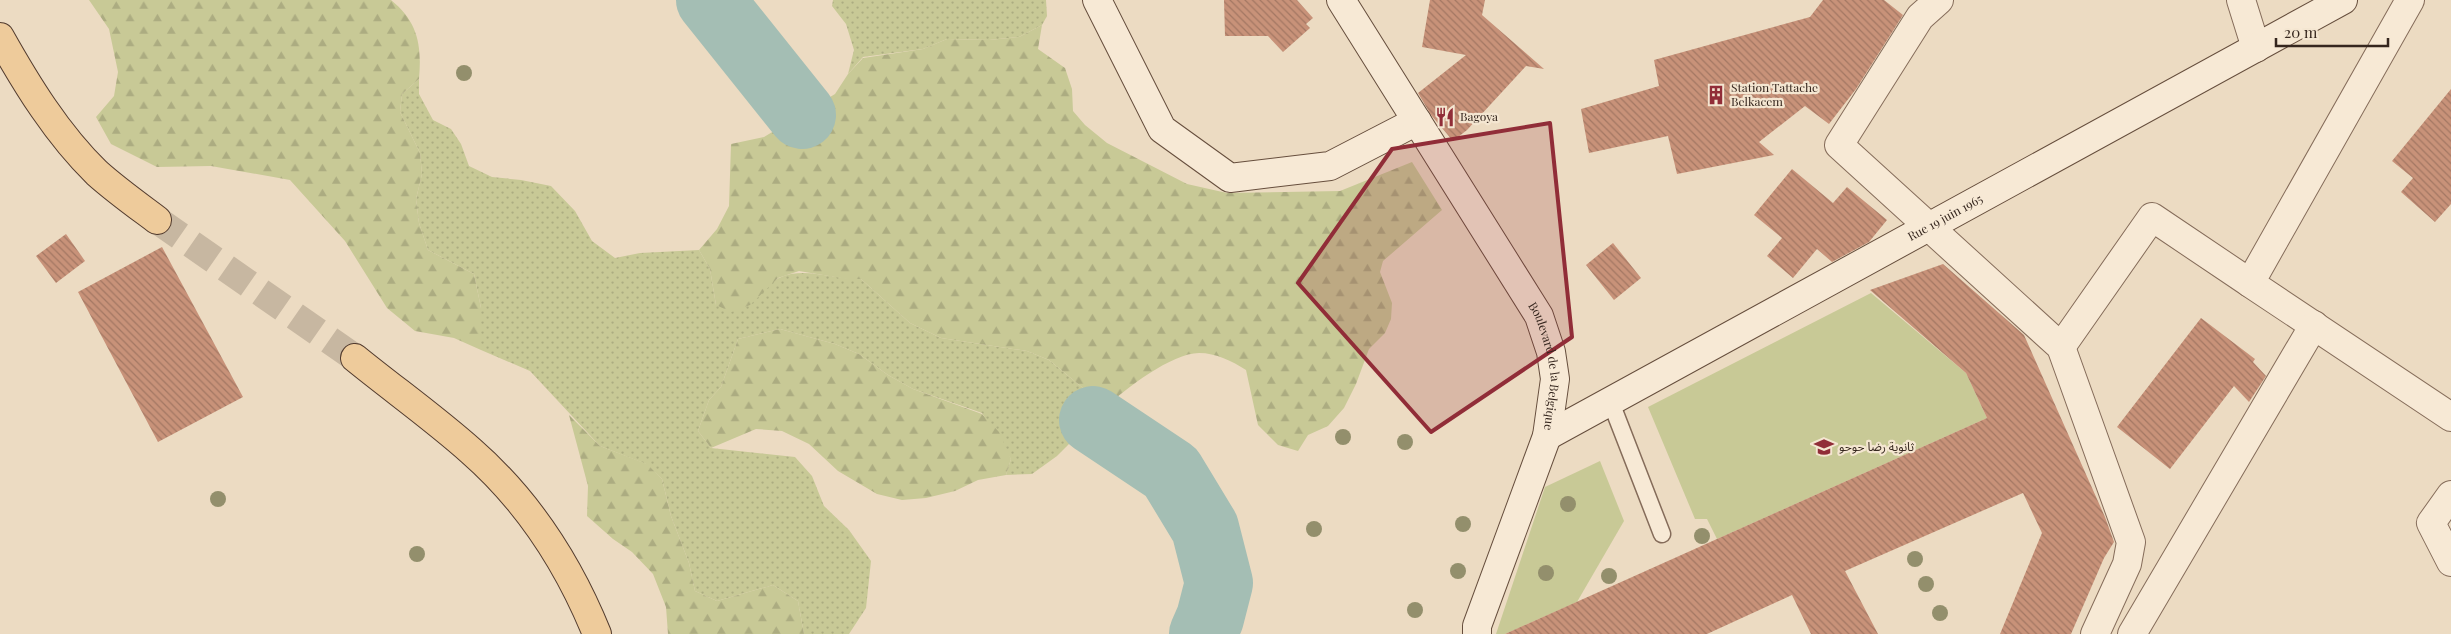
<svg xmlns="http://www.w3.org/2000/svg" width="2451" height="634" viewBox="0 0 2451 634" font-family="'Playfair Display','Noto Sans Arabic',serif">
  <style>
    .grass { fill: url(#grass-dots) }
    .forest { fill: url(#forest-firs) }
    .green { fill: #c8c996 }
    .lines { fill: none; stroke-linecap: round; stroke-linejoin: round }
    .river { stroke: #a4beb4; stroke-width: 68 }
    .building { fill: url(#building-back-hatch) }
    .primary-tunnel { stroke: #c7b7a1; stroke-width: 28; stroke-dasharray: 28 14; stroke-linecap: butt }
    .lane-casing { stroke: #856c5a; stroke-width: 19 }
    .street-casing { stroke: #856c5a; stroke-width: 30 }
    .secondary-casing { stroke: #664e3d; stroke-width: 30 }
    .primary-casing { stroke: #523b2e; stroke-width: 30 }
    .lane { stroke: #f7e9d5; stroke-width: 16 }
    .street { stroke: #f7e9d5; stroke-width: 28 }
    .secondary { stroke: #f7e9d5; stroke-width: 28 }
    .primary { stroke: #eecb9b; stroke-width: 28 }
    .tree { fill: #938f6c }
    .marked { fill: #912d38; fill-opacity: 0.2; stroke: #912d38; stroke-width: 4; stroke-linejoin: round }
    .labels { text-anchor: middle; stroke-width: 4.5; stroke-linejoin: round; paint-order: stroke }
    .poi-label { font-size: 12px; fill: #35261e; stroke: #f4e6d1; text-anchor: start }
    .street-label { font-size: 12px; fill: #35261e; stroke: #f4e6d1 }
  </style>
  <defs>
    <pattern id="grass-dots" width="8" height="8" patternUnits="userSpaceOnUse" patternTransform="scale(1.25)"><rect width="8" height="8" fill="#c8c996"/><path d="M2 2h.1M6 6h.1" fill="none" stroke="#acac81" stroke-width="1.8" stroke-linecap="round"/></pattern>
    <pattern id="forest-firs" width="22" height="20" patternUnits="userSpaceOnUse" patternTransform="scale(1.25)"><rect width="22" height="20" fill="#c8c996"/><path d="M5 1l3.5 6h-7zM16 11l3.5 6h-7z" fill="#acac81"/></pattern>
    <pattern id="building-back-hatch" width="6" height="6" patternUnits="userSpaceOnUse" patternTransform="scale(1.25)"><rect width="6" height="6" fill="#c89279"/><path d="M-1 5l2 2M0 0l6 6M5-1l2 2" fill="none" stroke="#a37763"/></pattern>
  </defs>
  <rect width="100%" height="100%" fill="#ecdbc2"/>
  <g class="grass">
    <path d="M 833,0 L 1046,0 L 1047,16 L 1042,25 L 1019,37 L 989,40 L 947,39 L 923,49 L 863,57 L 848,74 L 854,50 L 846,24 L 832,6 Z"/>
    <path d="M 419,79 L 419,94 L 433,120 L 451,129 L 461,144 L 469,166 L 492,177 L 521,180 L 551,186 L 575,211 L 592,241 L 615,258 L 640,253 L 699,250 L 710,269 L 716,305 L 750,304 C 759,296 769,283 779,278 C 805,266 833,280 861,279 L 910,323 L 941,338 L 1027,351 L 1049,360 L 1106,407 L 1057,456 L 1032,474 L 1006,475 L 1011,459 L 982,413 L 913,389 L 888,375 L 859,354 L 835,344 L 780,329 L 738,339 L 721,387 L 709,400 L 698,431 L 711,448 L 795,457 L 812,476 L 824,506 L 849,530 L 871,561 L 866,608 L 849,634 L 804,634 L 798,601 L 773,585 L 717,601 L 695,591 L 689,563 L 671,516 L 662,479 L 646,464 L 600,446 L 530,371 L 481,350 L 481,308 L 474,274 L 428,250 L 419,223 L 416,199 L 422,174 L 420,153 L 400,112 L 402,94 Z"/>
  </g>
  <g class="forest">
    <path d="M 89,0 L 391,0 C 418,22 422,45 419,79 L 402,94 L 400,112 L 420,153 L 422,174 L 416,199 L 419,223 L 428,250 L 474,274 L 481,308 L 481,350 L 454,338 L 415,331 L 387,308 L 345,241 L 290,180 L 211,166 L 157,167 L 111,144 L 96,117 L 114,96 L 118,72 L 109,29 Z"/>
    <path d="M 1042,25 L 1038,49 L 1065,68 L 1072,89 L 1073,111 L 1085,125 L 1107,143 L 1187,184 L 1227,193 L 1340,191 L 1412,162 L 1442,210 L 1383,261 L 1380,272 L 1392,303 L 1391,319 L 1385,333 L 1369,349 L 1356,384 L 1344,408 L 1328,426 L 1308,435 L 1298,451 L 1278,445 L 1258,425 L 1246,370 C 1232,361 1216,353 1199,353 C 1172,353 1125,389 1106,407 L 1049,360 L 1027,351 L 941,338 L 910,323 L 861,279 L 847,279 L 799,271 L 778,278 L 750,305 L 731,312 L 716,305 L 710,269 L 699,250 L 717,229 L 729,206 L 731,144 L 764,137 L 835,94 L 848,74 L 863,58 L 923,49 L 947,39 L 989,40 L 1019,37 Z"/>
    <path d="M 780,329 L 835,344 L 859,354 L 888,375 L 913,389 L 982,414 L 999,432 L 1011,459 L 1006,475 L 978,480 L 955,491 L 926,498 L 902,500 L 877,494 L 838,471 L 809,444 L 782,431 L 756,429 L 711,448 L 698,431 L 709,400 L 721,387 L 738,339 Z"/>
    <path d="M 569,415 L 600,446 L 647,464 L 662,479 L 671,516 L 689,563 L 695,591 L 717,601 L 773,585 L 798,601 L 804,634 L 668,634 L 666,607 L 653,574 L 632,552 L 613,539 L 587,516 L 588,486 Z"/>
  </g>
  <g class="green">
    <path d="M 1871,293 L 1966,373 L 1987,418 L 1717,539 L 1707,519 L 1695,519 L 1648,407 Z"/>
    <path d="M 1600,461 L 1624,521 L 1577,602 L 1505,634 L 1496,634 L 1545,487 Z"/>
  </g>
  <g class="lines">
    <g class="river">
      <path d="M 710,0 L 802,115"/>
      <path d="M 1093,420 L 1171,472 L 1205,528 L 1219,583 L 1210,618 L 1203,634"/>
    </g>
  </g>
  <g class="building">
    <path d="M 1224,0 L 1297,0 L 1313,18 L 1306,24 L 1310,28 L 1283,52 L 1268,36 L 1225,36 Z"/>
    <path d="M 1430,0 L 1485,0 L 1482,15 L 1544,69 L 1526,66 L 1467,130 L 1453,141 L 1431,115 L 1418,93 L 1466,55 L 1422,47 Z"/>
    <path d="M 1823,0 L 1884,0 L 1903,15 L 1856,89 L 1829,124 L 1805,106 L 1759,142 L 1774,155 L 1677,174 L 1668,136 L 1589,153 L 1581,109 L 1659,86 L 1654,60 L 1810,17 Z"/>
    <path d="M 2451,89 L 2451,204 L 2435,222 L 2401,192 L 2413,178 L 2392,161 Z"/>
    <path d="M 1792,169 L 1833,203 L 1847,187 L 1887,220 L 1869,242 L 1832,262 L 1817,249 L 1793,278 L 1767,256 L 1782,238 L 1754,215 Z"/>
    <path d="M 66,234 L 85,261 L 56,283 L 36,256 Z"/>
    <path d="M 1613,243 L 1641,278 L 1614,300 L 1586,265 Z"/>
    <path d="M 162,247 L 243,397 L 158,442 L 78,292 Z"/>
    <path d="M 1943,264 L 2024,335 L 2105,517 L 2114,542 L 2104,558 L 2071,634 L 2000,634 L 2042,533 L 2023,493 L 1845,571 L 1878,634 L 1811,634 L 1792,595 L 1707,634 L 1505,634 L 1987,418 L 1966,373 L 1870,290 Z"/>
    <path d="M 2201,318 L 2255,359 L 2253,362 L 2266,376 L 2249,402 L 2234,386 L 2170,469 L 2117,427 Z"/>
  </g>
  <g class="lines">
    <path class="primary-tunnel" d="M 157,220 L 355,358"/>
    <defs>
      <path id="lane" d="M 1610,400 L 1662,534"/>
      <g id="street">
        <path d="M 1939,0 L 1920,17 L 1839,145 L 2061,347 L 2131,542 L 2127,564 L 2095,634"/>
        <path d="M 2241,0 L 2256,48"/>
        <path d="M 2410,0 L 2250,283 L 2451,417"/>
        <path d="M 2061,347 L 2152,217 L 2250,283"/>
        <path d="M 2451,495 L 2431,523 L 2451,562"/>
        <path d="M 2132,634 L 2314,325"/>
      </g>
      <g id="secondary">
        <path d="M 1097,0 L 1162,129 L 1230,178 L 1330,166 L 1417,121"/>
        <path id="s1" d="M 1341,0 L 1539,316 L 1551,352 L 1555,379 L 1547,436 L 1477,626 L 1477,634"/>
        <path id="s2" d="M 1547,436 L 2343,0"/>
      </g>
      <g id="primary">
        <path d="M 0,37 C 27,85 57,134 97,173 C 116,190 137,205 157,220"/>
        <path d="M 355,358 C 393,389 434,418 471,451 C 527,500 569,565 597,634"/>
      </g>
    </defs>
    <use href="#lane" class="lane-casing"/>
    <use href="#street" class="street-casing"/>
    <use href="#secondary" class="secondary-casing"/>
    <use href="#primary" class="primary-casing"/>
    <use href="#lane" class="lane"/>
    <use href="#street" class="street"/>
    <use href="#secondary" class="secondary"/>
    <use href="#primary" class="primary"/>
  </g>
  <g class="tree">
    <circle cx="464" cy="73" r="8"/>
    <circle cx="1343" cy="437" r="8"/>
    <circle cx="1405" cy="442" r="8"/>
    <circle cx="218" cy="499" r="8"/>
    <circle cx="1568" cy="504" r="8"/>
    <circle cx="1463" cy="524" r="8"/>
    <circle cx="1314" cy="529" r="8"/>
    <circle cx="1702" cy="536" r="8"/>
    <circle cx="417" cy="554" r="8"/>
    <circle cx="1915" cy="559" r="8"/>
    <circle cx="1458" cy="571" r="8"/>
    <circle cx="1546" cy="573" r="8"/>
    <circle cx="1609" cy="576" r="8"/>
    <circle cx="1926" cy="584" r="8"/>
    <circle cx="1415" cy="610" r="8"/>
    <circle cx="1940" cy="613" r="8"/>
  </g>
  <path class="marked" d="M 1550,123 L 1572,337 L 1431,432 L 1298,283 L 1392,149 Z"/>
  <defs>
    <symbol id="building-bare" viewBox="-9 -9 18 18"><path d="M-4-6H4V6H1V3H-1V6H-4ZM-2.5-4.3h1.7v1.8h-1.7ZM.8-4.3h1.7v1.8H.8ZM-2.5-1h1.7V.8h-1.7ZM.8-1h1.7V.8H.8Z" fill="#912d38" stroke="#f4e6d1" stroke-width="2.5" paint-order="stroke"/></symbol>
    <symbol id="restaurant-bare" viewBox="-9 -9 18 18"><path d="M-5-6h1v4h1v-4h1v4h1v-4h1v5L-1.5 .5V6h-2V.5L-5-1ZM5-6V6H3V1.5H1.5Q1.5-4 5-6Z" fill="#912d38" stroke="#f4e6d1" stroke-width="2.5" paint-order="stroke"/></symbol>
    <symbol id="school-bare" viewBox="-9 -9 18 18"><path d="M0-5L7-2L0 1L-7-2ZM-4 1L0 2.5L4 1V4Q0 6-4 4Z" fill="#912d38" stroke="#f4e6d1" stroke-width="2.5" paint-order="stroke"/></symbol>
  </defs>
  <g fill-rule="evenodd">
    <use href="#building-bare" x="1702" y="81" width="28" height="28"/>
    <use href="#restaurant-bare" x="1431" y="103" width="28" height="28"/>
    <use href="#school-bare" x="1810" y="433" width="28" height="28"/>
  </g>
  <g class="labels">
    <g class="poi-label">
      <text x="1731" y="92">Station Tattache<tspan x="1731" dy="14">Belkacem</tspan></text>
      <text x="1460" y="121">Bagoya</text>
      <text x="1839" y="451">ثانوية رضا حوحو</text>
    </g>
    <g class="street-label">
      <text dy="4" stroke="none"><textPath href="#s2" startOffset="454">Rue 19 juin 1965</textPath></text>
      <text dy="4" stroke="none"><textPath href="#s1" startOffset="424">Boulevard de la Belgique</textPath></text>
    </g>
  </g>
  <path d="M2276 38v8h112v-8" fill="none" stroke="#35261e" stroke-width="2.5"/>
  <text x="2284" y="38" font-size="15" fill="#35261e" stroke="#f4e6d1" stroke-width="4" paint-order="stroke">20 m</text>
</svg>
